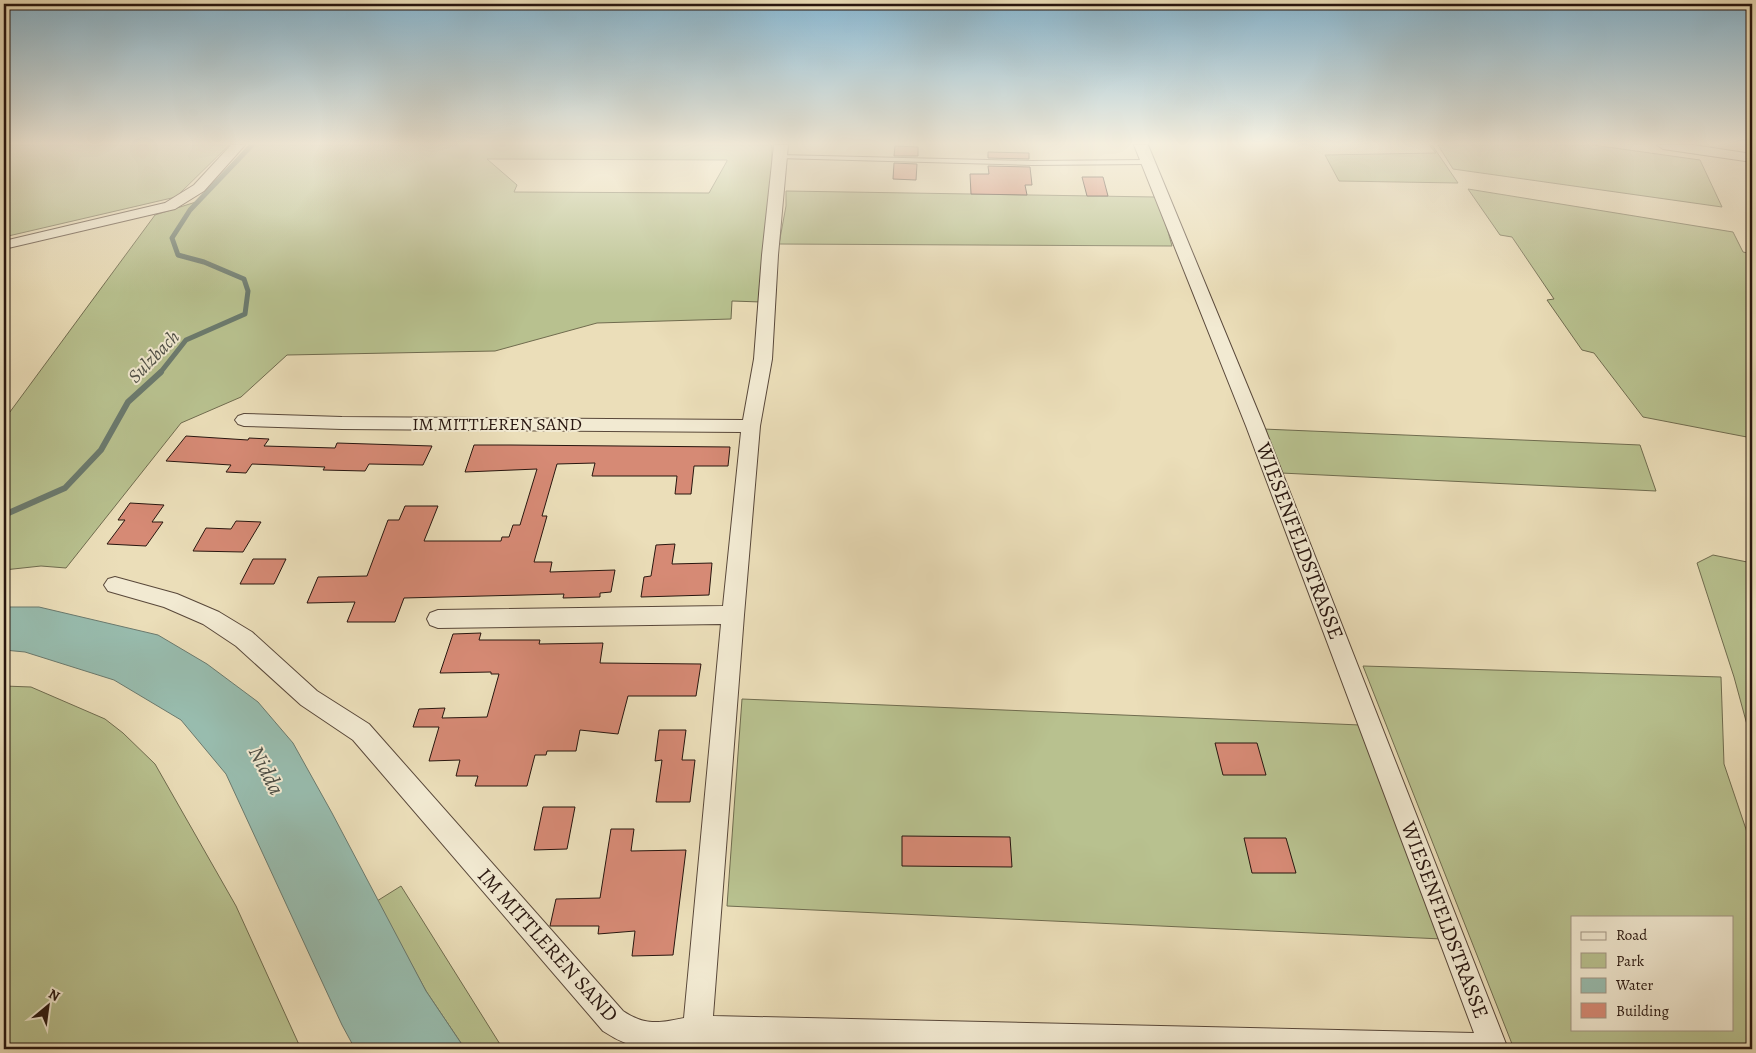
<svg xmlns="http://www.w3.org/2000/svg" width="1756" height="1053" viewBox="0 0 1756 1053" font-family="Alegreya,serif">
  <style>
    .green { fill: #b8c18f; stroke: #706c4f; fill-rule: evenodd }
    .water { fill: #98bcae; stroke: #6b7a6e }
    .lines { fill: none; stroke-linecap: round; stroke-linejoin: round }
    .stream-far1 { stroke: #6b7a6e; stroke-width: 5 }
    .stream { stroke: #6b7a6e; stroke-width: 6 }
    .building { fill: #d68a75; stroke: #28160f }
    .lane-casing { stroke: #59483a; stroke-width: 2 }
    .street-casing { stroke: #59483a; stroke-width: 2 }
    .lane { fill: #f2ead2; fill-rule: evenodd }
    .street { fill: #f2ead2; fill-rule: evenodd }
    .labels { text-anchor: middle; stroke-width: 4; stroke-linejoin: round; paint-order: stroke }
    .street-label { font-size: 18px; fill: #28160f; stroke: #f2ead2 }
    .water-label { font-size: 19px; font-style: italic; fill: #4f5047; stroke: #f2ead2 }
    .near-street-label { font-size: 21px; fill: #28160f; stroke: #f2ead2 }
    .near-water-label { font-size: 22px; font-style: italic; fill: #4f5047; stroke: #f2ead2 }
  </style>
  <rect width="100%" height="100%" fill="#ebdeb9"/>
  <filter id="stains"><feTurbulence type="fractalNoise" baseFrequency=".004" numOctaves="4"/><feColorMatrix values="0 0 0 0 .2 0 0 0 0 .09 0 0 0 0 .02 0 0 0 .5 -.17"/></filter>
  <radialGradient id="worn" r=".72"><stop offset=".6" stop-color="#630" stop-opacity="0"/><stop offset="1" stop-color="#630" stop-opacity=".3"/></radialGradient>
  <g class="green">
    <path d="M 4,145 L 229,145 L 176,197 L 4,237 Z"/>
    <path d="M 255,145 L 772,145 L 771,194 L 761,302 L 732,301 L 731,319 L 597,323 L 495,351 L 287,355 L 241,397 L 181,423 L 66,568 L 41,566 L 4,570 L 4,420 L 155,215 L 199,201 ZM 487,159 L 727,160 L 727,161 L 709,193 L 514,192 L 517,185 Z"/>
    <path d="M 1429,145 L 1432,145 L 1458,183 L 1339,181 L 1325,155 L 1436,153 Z"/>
    <path d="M 1438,145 L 1593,145 L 1700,160 L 1722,207 L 1453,169 Z"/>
    <path d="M 1468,189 L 1733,232 L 1743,252 L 1752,254 L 1752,438 L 1643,417 L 1594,353 L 1582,350 L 1547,300 L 1554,299 L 1512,237 L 1500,235 Z"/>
    <path d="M 786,191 L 1155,197 L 1163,214 L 1172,246 L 779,244 L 786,206 Z"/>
    <path d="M 1263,429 L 1640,445 L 1656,491 L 1281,473 Z"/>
    <path d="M 1713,555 L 1752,563 L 1752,743 L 1734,677 L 1697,563 Z"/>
    <path d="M 1363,666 L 1721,677 L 1724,764 L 1752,847 L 1752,1049 L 1514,1049 ZM 1572,917 L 1732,917 L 1732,1029 L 1572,1029 Z"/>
    <path d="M 4,686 L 31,687 L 105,719 L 123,733 L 155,764 L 236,906 L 301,1049 L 4,1049 Z"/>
    <path d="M 742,699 L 1360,725 L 1442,939 L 727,906 Z"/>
    <path d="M 401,886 L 503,1049 L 465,1049 L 426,991 L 377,901 Z"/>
    <path d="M 714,1044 L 1026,1049 L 715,1049 Z"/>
  </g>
  <path class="water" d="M 4,607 L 39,607 L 158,635 L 207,664 L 258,702 L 293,743 L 332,813 L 426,991 L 465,1049 L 355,1049 L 342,1025 L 226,774 L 181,720 L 114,680 L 25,652 L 4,650 Z"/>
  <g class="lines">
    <path class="stream-far1" d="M 160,373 L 186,340 L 245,314 L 248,291 L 244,279 L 204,262 L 178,255 L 172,238 L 190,210 L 252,145"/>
    <path class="stream" d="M 4,515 L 65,488 L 101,450 L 128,402 L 161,372"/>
  </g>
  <g class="building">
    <path d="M 895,146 L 918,147 L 918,156 L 894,156 Z"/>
    <path d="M 988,152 L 1029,153 L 1029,159 L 988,158 Z"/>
    <path d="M 894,163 L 917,164 L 916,180 L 893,179 Z"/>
    <path d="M 988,166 L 1030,167 L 1032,185 L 1025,185 L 1027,195 L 971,194 L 970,174 L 989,174 Z"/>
    <path d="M 1082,177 L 1103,177 L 1108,196 L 1087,196 Z"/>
    <path d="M 186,436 L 248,440 L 249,438 L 269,439 L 264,446 L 335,448 L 337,443 L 432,446 L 423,465 L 369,464 L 365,471 L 323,470 L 325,467 L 252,464 L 246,473 L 226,472 L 231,465 L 166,461 Z"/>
    <path d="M 474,445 L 511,445 L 730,447 L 728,466 L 694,466 L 691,494 L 675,494 L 677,476 L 592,476 L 595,463 L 557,464 L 542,516 L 547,516 L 534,562 L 552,562 L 550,572 L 615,570 L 611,592 L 600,593 L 600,597 L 563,598 L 564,594 L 404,598 L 395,622 L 347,622 L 355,602 L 307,603 L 318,577 L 367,576 L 388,520 L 399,520 L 405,506 L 438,506 L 424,541 L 501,541 L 502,537 L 509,537 L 513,525 L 520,525 L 537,469 L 465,472 Z"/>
    <path d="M 130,503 L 164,505 L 152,522 L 163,522 L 146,546 L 107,544 L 125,520 L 118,520 Z"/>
    <path d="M 236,521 L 261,522 L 243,552 L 193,551 L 206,528 L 231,529 Z"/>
    <path d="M 675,544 L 672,564 L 712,563 L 709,595 L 641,597 L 644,577 L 651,576 L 656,545 Z"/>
    <path d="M 253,559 L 286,559 L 274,584 L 240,584 Z"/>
    <path d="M 481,633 L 479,640 L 540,640 L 539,644 L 603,643 L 600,663 L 701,664 L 696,696 L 628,696 L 618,734 L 580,730 L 576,751 L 547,751 L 546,755 L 535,755 L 527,786 L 475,786 L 478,776 L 456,776 L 460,760 L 429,761 L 439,727 L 413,727 L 419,709 L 445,708 L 442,718 L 487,717 L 499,674 L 491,674 L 491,672 L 440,673 L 453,634 Z"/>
    <path d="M 659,730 L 686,730 L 682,760 L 695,760 L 690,802 L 656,802 L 662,760 L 655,761 Z"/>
    <path d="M 1215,743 L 1257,743 L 1266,775 L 1223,775 Z"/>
    <path d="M 543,807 L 575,807 L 567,849 L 534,850 Z"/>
    <path d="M 611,829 L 634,829 L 631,851 L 686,850 L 673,955 L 632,956 L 635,931 L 598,934 L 599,926 L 550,926 L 556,899 L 600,898 Z"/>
    <path d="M 902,836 L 1010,837 L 1012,867 L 902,866 Z"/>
    <path d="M 1244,838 L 1286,838 L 1296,873 L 1252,873 Z"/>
  </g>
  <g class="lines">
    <defs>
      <path id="lane" d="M 780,155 L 1032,161 L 1147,160 L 1150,162 L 1147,164 L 1032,165 L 778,158 L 777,157 Z"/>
      <g id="street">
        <path d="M 231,145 L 245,145 L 204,191 L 175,209 L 4,249 L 4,241 L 165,203 L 194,185 Z"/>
        <path d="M 774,145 L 788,145 L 778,255 L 772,359 L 760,426 L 744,615 L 713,1016 L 1474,1033 L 1246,426 L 1134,145 L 1148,145 L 1264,426 L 1508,1049 L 909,1049 L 697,1044 C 659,1052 636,1053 603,1031 L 353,740 L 301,705 L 236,646 L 203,624 L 164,607 L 108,591 L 104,585 L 108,579 L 115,577 L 177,594 L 219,612 L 252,632 L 317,691 L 369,724 L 623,1011 C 645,1026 659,1023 684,1018 L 721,624 L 438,628 L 430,625 L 427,619 L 430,613 L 438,610 L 723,606 L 741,432 L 342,429 L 244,426 L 238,424 L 235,420 L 238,416 L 244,414 L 342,417 L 743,420 L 754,359 L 762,255 Z"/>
        <path d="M 1657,145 L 1693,145 L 1752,154 L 1752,162 L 1663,149 Z"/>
      </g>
    </defs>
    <use href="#lane" class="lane-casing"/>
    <use href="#street" class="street-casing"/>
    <use href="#lane" class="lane"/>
    <use href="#street" class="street"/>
  </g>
  <linearGradient id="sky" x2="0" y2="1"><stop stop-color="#88b7d1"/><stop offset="0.49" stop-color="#f6f0e0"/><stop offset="1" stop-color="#f6f0e0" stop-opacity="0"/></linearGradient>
  <rect width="1756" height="293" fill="url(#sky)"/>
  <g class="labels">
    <g class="street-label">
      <text x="497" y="430">IM MITTLEREN SAND</text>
    </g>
    <g class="water-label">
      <text transform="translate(153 356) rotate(-46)" y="7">Sulzbach</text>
    </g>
    <g class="near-street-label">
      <text transform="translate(1300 541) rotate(69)" y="7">WIESENFELDSTRASSE</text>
      <text transform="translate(1445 920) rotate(69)" y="7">WIESENFELDSTRASSE</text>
      <text transform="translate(548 945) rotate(48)" y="7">IM MITTLEREN SAND</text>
    </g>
    <g class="near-water-label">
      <text transform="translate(267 770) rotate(63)" y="8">Nidda</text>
    </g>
  </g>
  <rect width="1756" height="1053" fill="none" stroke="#ebdeb9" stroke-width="20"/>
  <rect x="5" y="5" width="1746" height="1043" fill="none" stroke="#28160f" stroke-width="2.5"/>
  <rect x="10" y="10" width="1736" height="1033" fill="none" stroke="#28160f"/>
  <rect x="1571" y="916" width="162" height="115" fill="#f2ead2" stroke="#a19584"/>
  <rect x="1581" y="932" width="25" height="8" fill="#f2ead2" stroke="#a19584"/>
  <text x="1616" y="940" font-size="15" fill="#28160f">Road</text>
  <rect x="1581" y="953" width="25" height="15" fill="#b8c18f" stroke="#a19584"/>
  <text x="1616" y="966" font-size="15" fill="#28160f">Park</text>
  <rect x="1581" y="978" width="25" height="15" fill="#98bcae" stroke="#a19584"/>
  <text x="1616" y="990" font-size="15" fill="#28160f">Water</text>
  <rect x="1581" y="1003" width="25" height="15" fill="#d68a75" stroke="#a19584"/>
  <text x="1616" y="1016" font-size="15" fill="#28160f">Building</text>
  <g transform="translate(48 1006) rotate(29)" stroke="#f2ead2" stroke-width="4" paint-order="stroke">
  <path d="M0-4L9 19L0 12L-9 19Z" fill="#28160f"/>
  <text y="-8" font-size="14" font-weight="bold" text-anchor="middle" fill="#28160f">N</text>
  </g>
  <rect width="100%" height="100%" filter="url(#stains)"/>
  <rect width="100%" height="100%" fill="url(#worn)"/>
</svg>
